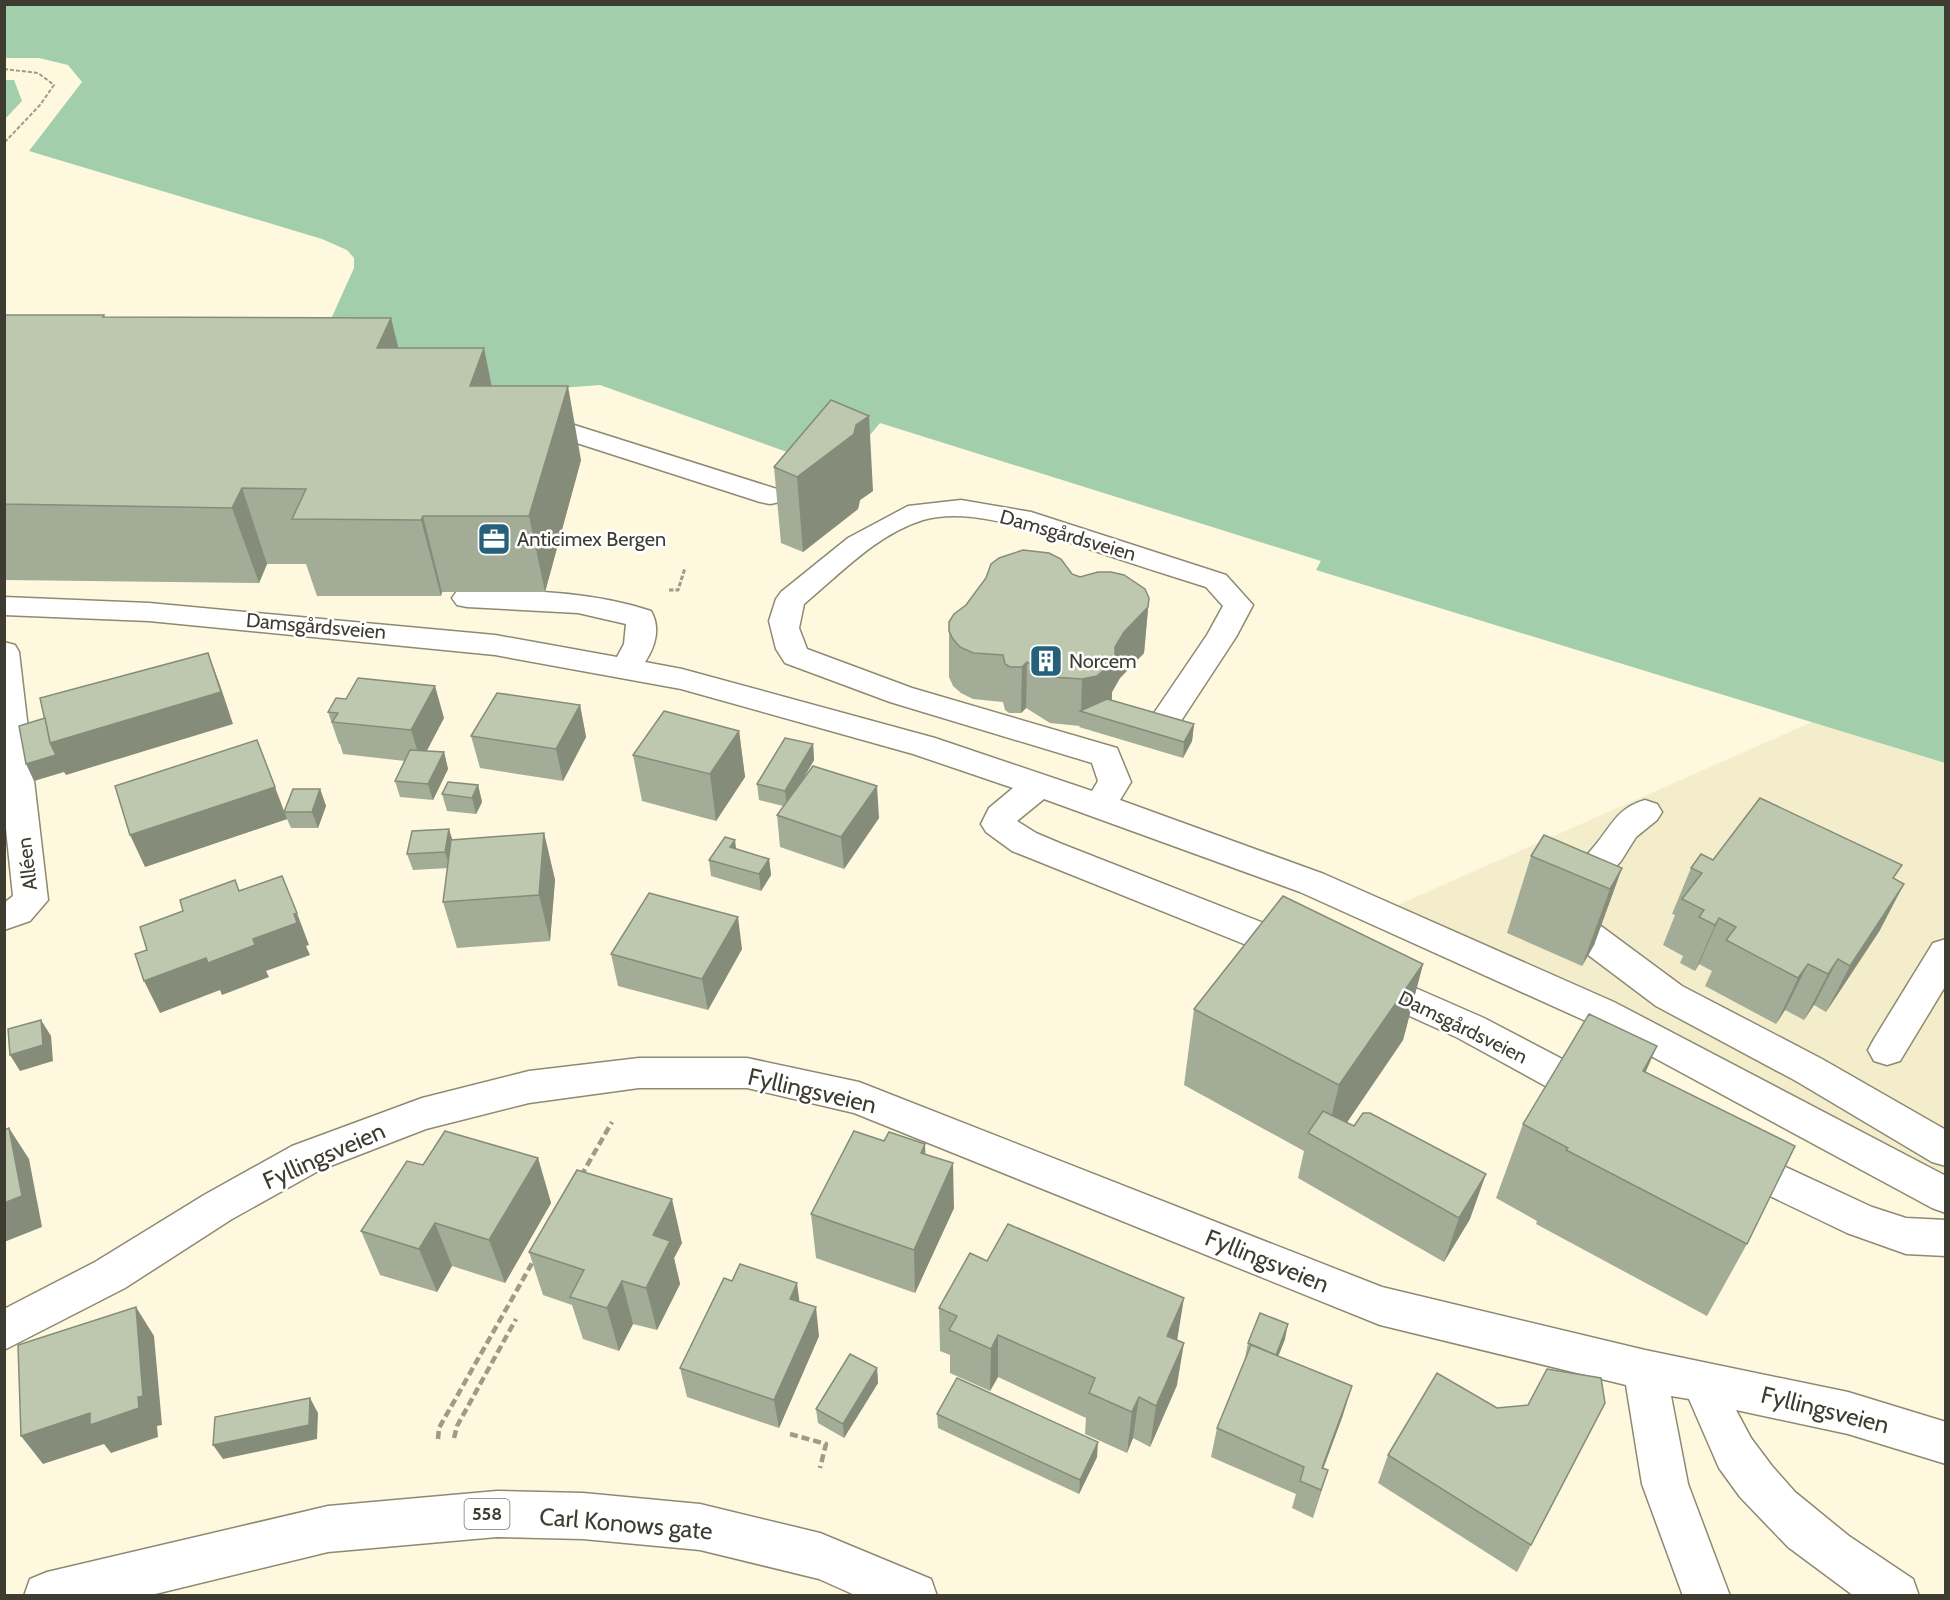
<svg xmlns="http://www.w3.org/2000/svg" width="1950" height="1600" viewBox="0 0 1950 1600" font-family="Cabin,sans-serif">
  <style>
    .built { fill: #f4edcc }
    .water { fill: #a3ceab }
    .lines { fill: none; stroke-linecap: round; stroke-linejoin: round }
    .minor-casing { stroke: #8e8971; stroke-width: 3 }
    .major-casing { stroke: #8e8971; stroke-width: 3 }
    .path-far2 { stroke: #9e9b88; stroke-width: 2; stroke-dasharray: 4 2; stroke-linecap: butt }
    .path-far1 { stroke: #9e9b88; stroke-width: 3; stroke-dasharray: 4.5 2; stroke-linecap: butt }
    .path { stroke: #9e9b88; stroke-width: 4.5; stroke-dasharray: 8 4; stroke-linecap: butt }
    .minor { fill: #fff; fill-rule: evenodd }
    .major { fill: #fff; fill-rule: evenodd }
    .wall { fill: #a3ac96 }
    .shaded-wall { fill: #858c7a }
    .building { fill: #bec8af; stroke: #858c7a; stroke-width: 1.5 }
    .labels { text-anchor: middle; stroke-width: 5; stroke-linejoin: round; paint-order: stroke }
    .shield { fill: #fff; stroke: #78766f; stroke-width: 1.5 }
    .shield-label { font-size: 18px; font-weight: bold; fill: #3e3c31 }
    .street-label { font-size: 20px; fill: #3e3c31; stroke: #fff }
    .poi-label { font-size: 20px; fill: #3e3c31; stroke: #fff; text-anchor: start }
    .near-street-label { font-size: 24px; fill: #3e3c31; stroke: #fff }
  </style>
  <rect width="100%" height="100%" fill="#fdf8de"/>
  <path class="built" d="M 1812,722 L 1945,763 L 1945,1182 L 1391,908 Z"/>
  <g class="water">
    <path d="M 4,5 L 1945,5 L 1945,763 L 1316,570 L 1321,561 L 880,423 L 840,471 L 600,385 L 560,388 L 532,400 L 327,328 L 354,268 L 354,258 L 347,250 L 322,239 L 29,151 L 82,82 L 68,65 L 39,58 L 5,58 Z"/>
    <path d="M 5,80 L 14,80 L 22,101 L 5,119 Z"/>
  </g>
  <g class="lines">
    <defs>
      <g id="minor">
        <path d="M 533,412 L 780,490 L 784,496 L 780,502 L 770,504 L 760,502 L 524,426 L 520,420 L 524,414 Z"/>
        <path d="M 961,500 L 1031,512 L 1226,575 L 1253,605 L 1236,637 L 1179,724 L 1168,727 L 1157,724 L 1152,716 L 1207,635 L 1223,606 L 1206,587 C 1168,575 1130,563 1092,550 C 1044,535 974,505 923,520 C 877,534 840,574 804,604 L 799,628 L 807,649 L 912,688 L 1117,748 L 1131,782 L 1120,800 L 1324,874 L 1614,1002 L 1946,1176 L 1946,1213 L 1932,1208 L 1588,1022 L 1300,892 L 1044,799 L 1017,821 L 1036,833 L 1062,844 L 1307,940 L 1312,950 L 1307,960 L 1294,964 L 1012,851 L 986,832 L 981,824 L 989,808 L 1013,788 L 913,754 L 681,689 L 495,655 L 149,621 L 4,615 L 4,597 L 149,603 L 495,635 L 617,657 L 624,644 L 626,624 L 578,613 L 467,607 L 457,605 L 452,598 L 457,591 L 467,589 C 530,591 591,591 651,611 C 661,628 655,647 645,662 L 682,669 L 935,738 L 1092,791 L 1098,781 L 1092,763 L 890,702 L 785,663 L 776,649 L 769,621 L 776,599 L 781,592 L 848,538 L 908,506 Z"/>
        <path d="M 4,642 L 15,645 L 19,652 L 48,900 L 30,921 L 4,930 L 4,903 L 13,896 L 4,809 Z"/>
        <path d="M 1645,800 L 1657,804 L 1662,812 L 1657,820 L 1636,837 L 1621,861 L 1581,904 L 1582,912 L 1682,986 L 1822,1059 L 1946,1130 L 1946,1166 L 1932,1162 L 1796,1081 L 1656,1006 L 1563,936 C 1550,923 1541,910 1551,892 C 1566,876 1583,861 1597,843 C 1613,823 1618,808 1645,800 Z"/>
        <path d="M 1946,939 L 1946,985 L 1900,1061 L 1887,1065 L 1874,1061 L 1868,1050 L 1874,1039 L 1933,943 Z"/>
        <path d="M 1372,969 L 1484,1018 L 1608,1083 L 1613,1094 L 1608,1105 L 1594,1110 L 1580,1105 L 1458,1038 L 1359,993 L 1354,983 L 1359,973 Z"/>
        <path d="M 639,1058 L 747,1058 L 859,1082 L 1382,1287 L 1645,1350 L 1848,1392 L 1946,1422 L 1946,1464 L 1848,1434 L 1736,1410 L 1751,1438 L 1772,1466 L 1795,1492 L 1849,1536 L 1913,1579 L 1919,1596 L 1854,1596 L 1788,1547 L 1740,1497 L 1719,1468 L 1689,1399 L 1671,1396 L 1688,1484 L 1730,1596 L 1683,1596 L 1642,1484 L 1626,1385 L 1380,1325 L 854,1113 L 747,1088 L 639,1088 L 529,1103 L 426,1129 L 320,1170 L 232,1219 L 125,1288 L 4,1350 L 4,1309 L 95,1262 L 204,1195 L 292,1146 L 422,1098 L 529,1071 Z"/>
        <path d="M 1738,1145 L 1872,1207 L 1906,1218 L 1946,1220 L 1946,1256 L 1906,1254 L 1847,1233 L 1724,1174 L 1718,1162 L 1724,1150 Z"/>
      </g>
      <path id="major" d="M 497,1491 L 583,1493 L 700,1504 L 820,1533 L 931,1579 L 937,1596 L 857,1596 L 819,1579 L 700,1550 L 583,1539 L 497,1537 L 328,1552 L 147,1596 L 24,1596 L 30,1579 L 47,1572 L 328,1506 Z"/>
    </defs>
    <use href="#minor" class="minor-casing"/>
    <use href="#major" class="major-casing"/>
    <path class="path-far2" d="M 4,69 L 38,73 L 54,85 L 40,105 L 4,143"/>
    <path class="path-far1" d="M 669,590 L 678,590 L 685,568"/>
    <g class="path">
      <path d="M 581,1176 L 612,1122"/>
      <path d="M 790,1434 L 826,1444 L 820,1468"/>
      <path d="M 454,1438 L 457,1426 L 516,1319"/>
      <path d="M 438,1439 L 439,1428 L 535,1258"/>
    </g>
    <use href="#minor" class="minor"/>
    <use href="#major" class="major"/>
  </g>
  <g class="wall">
    <path d="M 4,315 L 104,315 L 105,317 L 391,318 L 398,348 L 492,386 L 581,460 L 545,592 L 442,592 L 441,596 L 317,596 L 306,564 L 267,564 L 259,583 L 6,580 L 4,576 Z"/>
    <path d="M 774,467 L 873,491 L 860,500 L 858,509 L 803,552 L 781,543 Z"/>
    <path d="M 1072,574 L 1149,598 L 1144,653 L 1120,678 L 1112,692 L 1112,700 L 1194,724 L 1192,741 L 1183,758 L 1079,727 L 1080,726 L 1050,723 L 1026,708 L 1021,713 L 1009,713 L 1005,710 L 1003,702 L 973,699 L 961,693 L 953,686 L 949,677 L 949,631 Z"/>
    <path d="M 580,705 L 586,737 L 563,781 L 480,768 L 471,736 Z"/>
    <path d="M 328,712 L 444,718 L 426,751 L 444,752 L 448,769 L 433,800 L 400,797 L 395,781 L 405,761 L 343,754 L 340,744 L 339,744 Z"/>
    <path d="M 739,731 L 745,777 L 716,821 L 642,801 L 633,755 Z"/>
    <path d="M 813,744 L 814,760 L 802,780 L 879,818 L 844,869 L 780,847 L 777,815 L 783,806 L 759,800 L 757,784 Z"/>
    <path d="M 478,785 L 482,802 L 476,814 L 447,811 L 442,794 Z"/>
    <path d="M 320,789 L 326,806 L 318,828 L 291,828 L 287,819 L 145,867 L 285,811 Z"/>
    <path d="M 544,833 L 555,880 L 550,941 L 457,948 L 443,902 L 448,868 L 413,870 L 407,854 L 453,840 Z"/>
    <path d="M 737,849 L 769,859 L 771,875 L 761,891 L 711,876 L 709,860 Z"/>
    <path d="M 1531,856 L 1622,868 L 1594,945 L 1582,966 L 1507,933 Z"/>
    <path d="M 1713,860 L 1894,879 L 1880,930 L 1826,1012 L 1814,1005 L 1804,1020 L 1785,1010 L 1776,1024 L 1705,986 L 1712,971 L 1699,964 L 1695,971 L 1680,963 L 1683,956 L 1663,945 L 1675,915 L 1672,914 L 1691,868 Z"/>
    <path d="M 742,949 L 708,1010 L 618,986 L 611,954 Z"/>
    <path d="M 1423,964 L 1403,1040 L 1347,1122 L 1470,1219 L 1444,1262 L 1298,1178 L 1304,1151 L 1184,1085 L 1194,1009 Z"/>
    <path d="M 1646,1072 L 1747,1244 L 1707,1316 L 1536,1224 L 1537,1221 L 1496,1198 L 1523,1124 Z"/>
    <path d="M 926,1154 L 954,1208 L 915,1293 L 816,1258 L 811,1214 Z"/>
    <path d="M 538,1158 L 551,1203 L 505,1283 L 452,1266 L 437,1292 L 380,1275 L 361,1231 L 423,1165 Z"/>
    <path d="M 682,1243 L 674,1258 L 680,1284 L 657,1330 L 633,1324 L 619,1351 L 583,1339 L 572,1305 L 543,1295 L 529,1252 Z"/>
    <path d="M 987,1261 L 1177,1340 L 1177,1385 L 1150,1447 L 1133,1438 L 1127,1453 L 1085,1434 L 1086,1418 L 998,1377 L 990,1391 L 950,1373 L 950,1355 L 940,1351 L 939,1308 Z"/>
    <path d="M 800,1302 L 819,1336 L 779,1428 L 687,1397 L 680,1368 Z"/>
    <path d="M 1285,1339 L 1278,1356 L 1343,1415 L 1323,1469 L 1328,1470 L 1313,1518 L 1292,1508 L 1296,1494 L 1211,1457 L 1217,1428 L 1246,1358 L 1245,1358 L 1248,1343 Z"/>
    <path d="M 877,1368 L 878,1383 L 844,1438 L 818,1423 L 816,1409 Z"/>
    <path d="M 1605,1403 L 1517,1572 L 1378,1483 L 1388,1455 L 1497,1408 Z"/>
    <path d="M 937,1414 L 1097,1457 L 1079,1494 L 938,1428 Z"/>
  </g>
  <g class="shaded-wall">
    <path d="M 391,318 L 409,391 L 377,348 Z"/>
    <path d="M 484,348 L 499,422 L 470,386 Z"/>
    <path d="M 568,386 L 581,460 L 545,592 L 529,516 Z"/>
    <path d="M 869,416 L 873,491 L 860,500 L 858,509 L 803,552 L 797,477 L 856,425 Z"/>
    <path d="M 242,488 L 267,564 L 259,583 L 232,508 Z"/>
    <path d="M 423,516 L 442,592 L 441,596 L 421,520 Z"/>
    <path d="M 1149,598 L 1144,653 L 1120,678 L 1112,692 L 1111,706 L 1081,711 L 1082,679 L 1124,632 Z"/>
    <path d="M 208,653 L 220,685 L 233,724 L 66,775 L 64,772 L 34,781 L 26,764 L 50,743 Z"/>
    <path d="M 1027,662 L 1026,708 L 1021,713 L 1022,667 Z"/>
    <path d="M 435,686 L 444,718 L 421,762 L 411,730 Z"/>
    <path d="M 580,705 L 586,737 L 563,781 L 556,749 Z"/>
    <path d="M 1194,724 L 1192,741 L 1183,758 L 1184,742 Z"/>
    <path d="M 739,731 L 745,777 L 716,821 L 710,774 Z"/>
    <path d="M 813,744 L 814,760 L 787,807 L 785,791 Z"/>
    <path d="M 444,752 L 448,769 L 433,800 L 428,784 Z"/>
    <path d="M 478,785 L 482,802 L 476,814 L 472,798 Z"/>
    <path d="M 877,786 L 879,818 L 844,869 L 841,837 Z"/>
    <path d="M 275,787 L 287,819 L 145,867 L 130,835 Z"/>
    <path d="M 320,789 L 326,806 L 318,828 L 312,812 Z"/>
    <path d="M 449,829 L 454,845 L 450,868 L 445,852 Z"/>
    <path d="M 544,833 L 555,880 L 550,941 L 539,895 Z"/>
    <path d="M 735,840 L 737,856 L 730,847 Z"/>
    <path d="M 769,859 L 771,875 L 761,891 L 759,874 Z"/>
    <path d="M 1622,868 L 1594,945 L 1582,966 L 1610,889 Z"/>
    <path d="M 1904,884 L 1880,930 L 1826,1012 L 1850,966 Z"/>
    <path d="M 297,913 L 309,945 L 306,946 L 310,955 L 266,971 L 269,977 L 222,995 L 220,990 L 160,1013 L 144,981 Z"/>
    <path d="M 738,917 L 742,949 L 708,1010 L 702,979 Z"/>
    <path d="M 1719,918 L 1699,964 L 1695,971 L 1715,925 Z"/>
    <path d="M 1838,959 L 1814,1005 L 1804,1020 L 1828,974 Z"/>
    <path d="M 1423,964 L 1403,1040 L 1331,1146 L 1325,1143 L 1339,1085 Z"/>
    <path d="M 1808,964 L 1785,1010 L 1776,1024 L 1798,978 Z"/>
    <path d="M 41,1020 L 51,1036 L 53,1061 L 20,1071 L 10,1055 Z"/>
    <path d="M 1657,1046 L 1624,1122 L 1643,1071 Z"/>
    <path d="M 9,1128 L 29,1159 L 42,1227 L 4,1242 L 4,1203 Z"/>
    <path d="M 925,1144 L 927,1189 L 921,1153 Z"/>
    <path d="M 538,1158 L 551,1203 L 505,1283 L 489,1240 Z"/>
    <path d="M 953,1163 L 954,1208 L 915,1293 L 914,1250 Z"/>
    <path d="M 1486,1174 L 1470,1219 L 1444,1262 L 1459,1218 Z"/>
    <path d="M 672,1199 L 682,1243 L 674,1258 L 680,1284 L 657,1330 L 646,1288 L 653,1235 Z"/>
    <path d="M 435,1223 L 452,1266 L 437,1292 L 419,1249 Z"/>
    <path d="M 622,1281 L 633,1324 L 619,1351 L 607,1308 Z"/>
    <path d="M 797,1283 L 801,1313 L 790,1299 Z"/>
    <path d="M 1184,1298 L 1177,1341 L 1167,1336 Z"/>
    <path d="M 136,1307 L 154,1336 L 162,1425 L 157,1426 L 158,1437 L 111,1453 L 104,1444 L 43,1464 L 21,1436 Z"/>
    <path d="M 816,1307 L 819,1336 L 779,1428 L 774,1400 Z"/>
    <path d="M 1288,1324 L 1285,1339 L 1273,1370 L 1276,1355 Z"/>
    <path d="M 998,1335 L 998,1377 L 990,1391 L 991,1349 Z"/>
    <path d="M 1184,1343 L 1177,1385 L 1150,1447 L 1156,1406 Z"/>
    <path d="M 877,1368 L 878,1383 L 844,1438 L 843,1424 Z"/>
    <path d="M 1352,1386 L 1343,1415 L 1316,1488 L 1322,1468 Z"/>
    <path d="M 1139,1397 L 1133,1438 L 1127,1453 L 1132,1412 Z"/>
    <path d="M 310,1398 L 318,1413 L 317,1439 L 223,1459 L 213,1445 Z"/>
    <path d="M 1098,1442 L 1097,1457 L 1079,1494 L 1080,1480 Z"/>
    <path d="M 1328,1470 L 1319,1498 L 1313,1518 L 1321,1490 Z"/>
  </g>
  <g class="building">
    <path d="M 4,315 L 104,315 L 103,317 L 391,318 L 377,348 L 484,348 L 470,386 L 568,386 L 529,516 L 423,516 L 421,520 L 292,519 L 306,489 L 242,488 L 232,508 L 4,504 Z"/>
    <path d="M 831,400 L 869,416 L 856,425 L 854,434 L 797,477 L 774,467 Z"/>
    <path d="M 1023,550 L 1049,553 L 1061,559 L 1072,574 L 1080,577 L 1098,572 L 1111,572 L 1124,575 L 1145,589 L 1149,598 L 1148,607 L 1124,632 L 1115,647 L 1115,660 L 1097,676 L 1082,679 L 1052,677 L 1027,662 L 1022,667 L 1010,667 L 1005,664 L 1003,655 L 973,653 L 960,647 L 953,639 L 949,631 L 949,622 L 954,614 L 966,605 L 986,578 L 991,564 L 999,558 Z"/>
    <path d="M 208,653 L 221,692 L 50,743 L 40,698 Z"/>
    <path d="M 358,678 L 435,686 L 411,730 L 332,722 L 338,713 L 328,712 L 336,698 L 346,699 Z"/>
    <path d="M 497,693 L 580,705 L 556,749 L 471,736 Z"/>
    <path d="M 1107,699 L 1194,724 L 1184,742 L 1080,711 Z"/>
    <path d="M 664,711 L 739,731 L 710,774 L 633,755 Z"/>
    <path d="M 45,718 L 50,743 L 56,755 L 26,764 L 19,726 Z"/>
    <path d="M 785,738 L 813,744 L 785,791 L 757,784 Z"/>
    <path d="M 257,740 L 275,787 L 130,835 L 115,786 Z"/>
    <path d="M 410,750 L 444,752 L 428,784 L 395,781 Z"/>
    <path d="M 813,766 L 877,786 L 841,837 L 777,815 Z"/>
    <path d="M 448,782 L 478,785 L 472,798 L 442,794 Z"/>
    <path d="M 293,789 L 320,789 L 312,812 L 284,812 Z"/>
    <path d="M 1760,798 L 1902,865 L 1893,878 L 1904,884 L 1850,966 L 1838,959 L 1828,974 L 1808,964 L 1798,978 L 1726,940 L 1736,927 L 1719,918 L 1715,925 L 1699,917 L 1704,910 L 1682,899 L 1702,873 L 1691,868 L 1701,854 L 1713,860 Z"/>
    <path d="M 449,829 L 445,852 L 407,854 L 412,831 Z"/>
    <path d="M 544,833 L 539,895 L 443,902 L 451,840 Z"/>
    <path d="M 1544,835 L 1622,868 L 1610,889 L 1531,856 Z"/>
    <path d="M 725,837 L 735,840 L 730,847 L 769,859 L 759,874 L 709,860 Z"/>
    <path d="M 282,876 L 297,913 L 294,914 L 297,923 L 253,939 L 255,945 L 208,963 L 206,958 L 144,981 L 135,954 L 147,950 L 140,927 L 183,911 L 180,900 L 235,880 L 239,891 Z"/>
    <path d="M 649,893 L 738,917 L 702,979 L 611,954 Z"/>
    <path d="M 1283,896 L 1423,964 L 1339,1085 L 1194,1009 Z"/>
    <path d="M 1589,1014 L 1657,1046 L 1643,1071 L 1795,1146 L 1747,1244 L 1566,1150 L 1568,1148 L 1523,1124 Z"/>
    <path d="M 41,1020 L 43,1045 L 10,1055 L 8,1029 Z"/>
    <path d="M 1323,1111 L 1354,1126 L 1363,1113 L 1370,1113 L 1486,1174 L 1459,1218 L 1308,1133 Z"/>
    <path d="M 9,1128 L 22,1196 L 4,1203 L 4,1130 Z"/>
    <path d="M 445,1131 L 538,1158 L 489,1240 L 435,1223 L 419,1249 L 361,1231 L 407,1161 L 423,1165 Z"/>
    <path d="M 854,1131 L 884,1141 L 889,1132 L 925,1144 L 921,1153 L 953,1163 L 914,1250 L 811,1214 Z"/>
    <path d="M 577,1170 L 672,1199 L 653,1235 L 670,1241 L 646,1288 L 622,1281 L 607,1308 L 570,1297 L 584,1270 L 529,1252 Z"/>
    <path d="M 1008,1224 L 1184,1298 L 1167,1336 L 1184,1343 L 1156,1406 L 1139,1397 L 1132,1412 L 1089,1393 L 1095,1378 L 998,1335 L 991,1349 L 949,1330 L 957,1316 L 939,1308 L 970,1253 L 987,1261 Z"/>
    <path d="M 740,1264 L 797,1283 L 790,1299 L 816,1307 L 774,1400 L 680,1368 L 724,1278 L 732,1281 Z"/>
    <path d="M 136,1307 L 143,1396 L 138,1397 L 139,1408 L 90,1425 L 90,1413 L 21,1436 L 18,1345 Z"/>
    <path d="M 1260,1313 L 1288,1324 L 1276,1355 L 1248,1343 Z"/>
    <path d="M 1251,1345 L 1352,1386 L 1322,1468 L 1328,1470 L 1321,1490 L 1300,1481 L 1304,1467 L 1217,1428 Z"/>
    <path d="M 850,1354 L 877,1368 L 843,1424 L 816,1409 Z"/>
    <path d="M 1547,1369 L 1601,1378 L 1605,1403 L 1531,1545 L 1388,1455 L 1437,1373 L 1497,1408 L 1528,1405 Z"/>
    <path d="M 957,1378 L 1098,1442 L 1080,1480 L 937,1414 Z"/>
    <path d="M 310,1398 L 309,1425 L 213,1445 L 215,1417 Z"/>
  </g>
  <defs>
    <symbol id="office-square" viewBox="-11 -11 22 22"><rect x="-9" y="-9" width="18" height="18" rx="4" fill="#256179" stroke="#fff"/><path d="M-6-3h4V-5.5h4V-3h4V5H-6ZM-1-4.5V-3h2v-1.5ZM-6 0V1H6V0Z" fill="#fff"/></symbol>
    <symbol id="building-square" viewBox="-11 -11 22 22"><rect x="-9" y="-9" width="18" height="18" rx="4" fill="#256179" stroke="#fff"/><path d="M-4-6H4V6H1V3H-1V6H-4ZM-2.5-4.3h1.7v1.8h-1.7ZM.8-4.3h1.7v1.8H.8ZM-2.5-1h1.7V.8h-1.7ZM.8-1h1.7V.8H.8Z" fill="#fff"/></symbol>
  </defs>
  <g fill-rule="evenodd">
    <use href="#office-square" x="475" y="520" width="38" height="38"/>
    <use href="#building-square" x="1027" y="642" width="38" height="38"/>
  </g>
  <g class="labels">
    <rect class="shield" x="464.5" y="1499" width="45" height="30" rx="4.5"/>
    <g class="shield-label">
      <text x="487" y="1520">558</text>
    </g>
    <g class="street-label">
      <text transform="translate(1068 535) rotate(16)" y="7">Damsgårdsveien</text>
      <text transform="translate(316 626) rotate(5)" y="7">Damsgårdsveien</text>
      <text transform="translate(27 864) rotate(-97)" y="7">Alléen</text>
      <text transform="translate(1463 1027) rotate(26)" y="7">Damsgårdsveien</text>
    </g>
    <g class="poi-label">
      <text x="517" y="546">Anticimex Bergen</text>
      <text x="1069" y="668">Norcem</text>
    </g>
    <g class="near-street-label">
      <text transform="translate(812 1091) rotate(13)" y="8">Fyllingsveien</text>
      <text transform="translate(324 1156) rotate(-24)" y="8">Fyllingsveien</text>
      <text transform="translate(1267 1261) rotate(22)" y="8">Fyllingsveien</text>
      <text transform="translate(1825 1410) rotate(14)" y="8">Fyllingsveien</text>
      <text transform="translate(626 1524) rotate(5)" y="8">Carl Konows gate</text>
    </g>
  </g>
  <rect width="1950" height="1600" fill="none" stroke="#3e3c31" stroke-width="12"/>
</svg>
